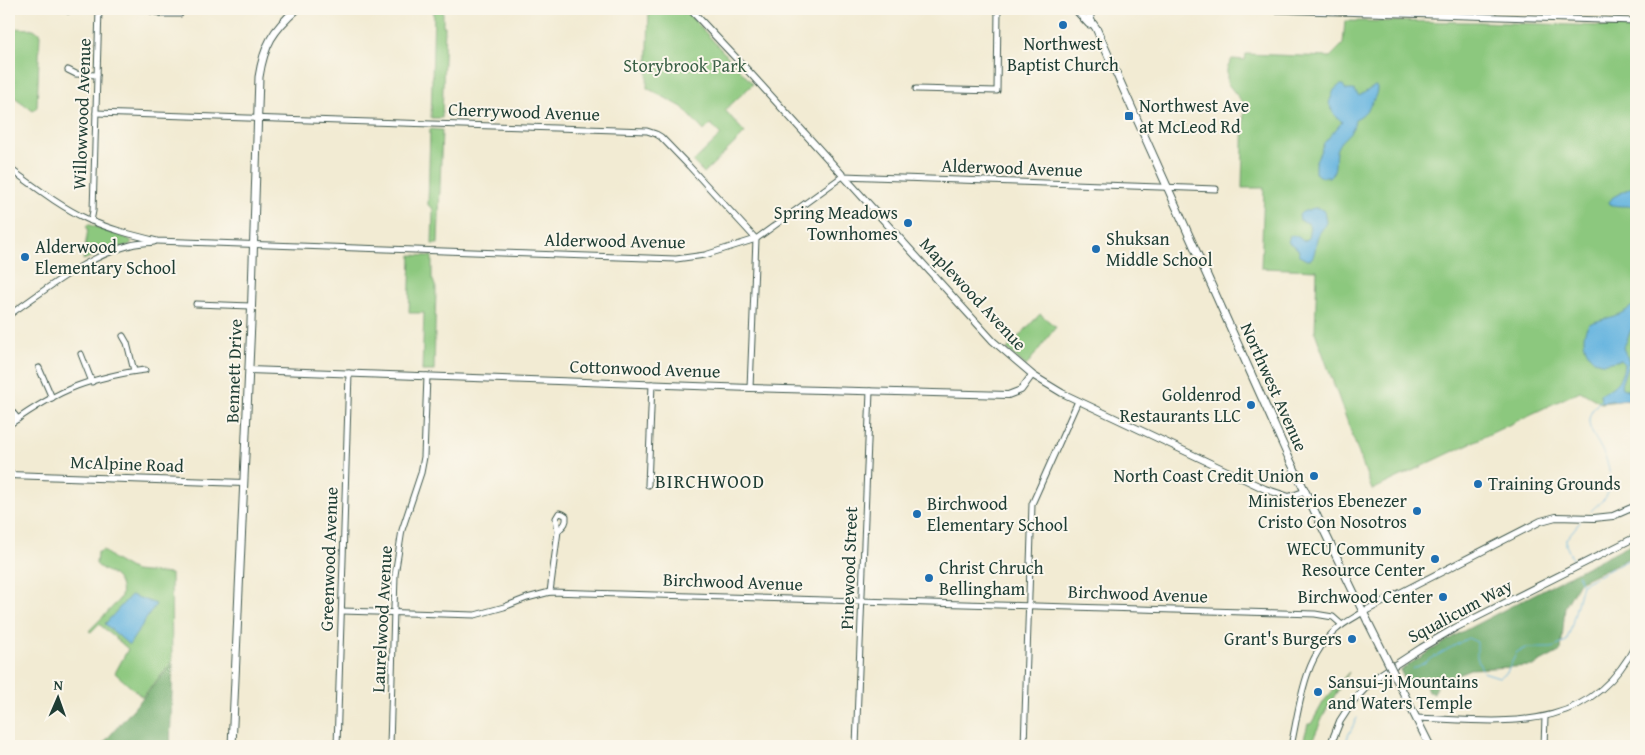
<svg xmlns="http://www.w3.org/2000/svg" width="1645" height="755" viewBox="0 0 1645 755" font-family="'Gentium Book Plus',serif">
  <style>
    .green { fill: #8cc87e; stroke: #568259 }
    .forest { fill: #71ac6d; stroke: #487450 }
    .water { fill: #65b4df; stroke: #42788a }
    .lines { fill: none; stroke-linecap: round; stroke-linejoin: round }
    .stream { stroke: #65b4df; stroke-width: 1 }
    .minor-casing { stroke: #3f574c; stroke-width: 7 }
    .tertiary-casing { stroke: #3f574c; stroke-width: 8 }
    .secondary-casing { stroke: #3f574c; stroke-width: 9 }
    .minor { stroke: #fff; stroke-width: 5 }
    .tertiary { stroke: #fff; stroke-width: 6 }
    .secondary { stroke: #fff; stroke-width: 7 }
    .secondary-bridge-casing { stroke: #3f574c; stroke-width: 9; stroke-linecap: butt }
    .secondary-bridge { stroke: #fff; stroke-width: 7 }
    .poi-dot { fill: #1f6fb2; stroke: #fbf7ec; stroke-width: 2 }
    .labels { text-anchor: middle; stroke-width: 4; stroke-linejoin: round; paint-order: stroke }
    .poi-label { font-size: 18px; fill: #1f3d34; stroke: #fbf7ec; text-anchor: start }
    .park-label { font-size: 18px; fill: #3a6046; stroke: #fbf7ec }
    .street-label { font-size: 18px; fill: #1f3d34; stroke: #fbf7ec }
    .neighbourhood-label { font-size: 19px; letter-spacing: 1px; fill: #1f3d34; stroke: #fbf7ec }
  </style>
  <rect width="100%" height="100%" fill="#fbf7ec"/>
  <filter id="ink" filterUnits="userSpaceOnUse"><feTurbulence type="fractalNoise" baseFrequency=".02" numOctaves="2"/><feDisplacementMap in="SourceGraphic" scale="10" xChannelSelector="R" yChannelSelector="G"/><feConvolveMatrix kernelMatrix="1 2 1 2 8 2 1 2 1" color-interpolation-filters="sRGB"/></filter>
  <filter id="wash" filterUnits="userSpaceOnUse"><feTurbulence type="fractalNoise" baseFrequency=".0096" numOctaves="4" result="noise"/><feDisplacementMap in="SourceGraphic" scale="20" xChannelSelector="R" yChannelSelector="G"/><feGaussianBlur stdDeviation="1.12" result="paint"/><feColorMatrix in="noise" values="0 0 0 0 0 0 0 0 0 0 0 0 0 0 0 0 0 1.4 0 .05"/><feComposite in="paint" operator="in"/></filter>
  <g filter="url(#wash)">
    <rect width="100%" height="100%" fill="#f2ebd3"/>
    <g class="green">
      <path d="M 434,9 L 443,9 L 443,26 L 445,26 L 442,118 L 431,118 Z"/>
      <path d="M 649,9 L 684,9 L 753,84 L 725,110 L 745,133 L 704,173 L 693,162 L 721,135 L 711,124 L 704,131 L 682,107 L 647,88 Z"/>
      <path d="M 1345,21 L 1479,22 L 1636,27 L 1636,399 L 1601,403 L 1580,391 L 1372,490 L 1315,332 L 1317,270 L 1261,268 L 1264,188 L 1242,188 L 1244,104 L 1227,83 L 1227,69 L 1232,59 L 1245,60 L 1246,54 L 1330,57 L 1343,44 Z"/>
      <path d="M 9,28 L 34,29 L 40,34 L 37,107 L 33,111 L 9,93 Z"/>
      <path d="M 430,129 L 442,130 L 438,244 L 432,244 L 433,209 L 428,205 Z"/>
      <path d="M 88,224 L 129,239 L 132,242 L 129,245 L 103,252 L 83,260 L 88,229 L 86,226 Z"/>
      <path d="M 411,255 L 432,256 L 432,278 L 436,288 L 434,371 L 422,371 L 424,313 L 409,313 Z"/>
      <path d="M 1040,314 L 1056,327 L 1026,366 L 1007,349 Z"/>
      <path d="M 103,550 L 115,560 L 134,571 L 171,574 L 172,663 L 142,697 L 115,673 L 128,649 L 99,624 L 91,632 L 89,631 C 95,624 118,603 121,596 C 123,588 119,579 113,575 C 107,571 102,570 96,564 L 97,553 Z"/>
      <path d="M 1349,672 L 1326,710 L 1310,746 L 1302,746 L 1308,724 L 1311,724 L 1324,701 Z"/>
    </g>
    <g class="forest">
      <path d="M 1636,541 L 1636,553 L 1625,560 L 1579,582 L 1565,607 L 1561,651 L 1533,666 L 1470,669 L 1438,682 L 1434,693 L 1428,692 L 1425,683 L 1411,679 L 1406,682 L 1400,670 L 1456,635 Z"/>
      <path d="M 173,663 L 170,746 L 101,746 Z"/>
    </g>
    <g class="water">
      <path d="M 1340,85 L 1343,85 L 1346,90 L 1354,90 L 1359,96 L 1375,86 L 1377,87 C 1378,97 1365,116 1355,119 C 1354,135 1343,135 1337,148 C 1333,158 1339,170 1329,177 L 1322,177 L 1315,173 L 1315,163 L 1324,143 L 1342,122 L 1333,113 L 1329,103 L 1334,90 Z"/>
      <path d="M 1636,185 L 1636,208 C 1628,204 1619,208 1610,204 L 1609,202 L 1613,197 Z"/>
      <path d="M 1314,208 L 1319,208 L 1324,211 L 1326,222 C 1324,228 1320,231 1318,236 C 1314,245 1317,269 1300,256 L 1298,249 L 1288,242 L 1290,236 C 1296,234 1298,237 1303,241 L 1308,239 L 1310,227 L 1308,223 L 1300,220 L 1299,215 L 1302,212 Z"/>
      <path d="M 1636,302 L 1636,319 L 1623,348 L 1629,361 L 1621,385 L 1622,388 L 1628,390 L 1632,399 L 1601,402 L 1600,394 C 1615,387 1623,380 1624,363 L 1621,360 C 1614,361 1607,364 1601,363 C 1584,359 1578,333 1591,323 C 1606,318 1626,315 1636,302 Z"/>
      <path d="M 131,595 L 156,604 L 129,645 L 105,624 Z"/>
    </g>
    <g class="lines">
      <g class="stream">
        <path d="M 1591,511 C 1595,506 1601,503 1605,498 C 1608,495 1609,488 1610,483 C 1610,474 1609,465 1605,457 C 1595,432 1576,423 1602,399"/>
        <path d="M 1573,560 L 1566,545 L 1566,539 L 1580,522"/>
        <path d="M 1578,575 L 1581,583"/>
        <path d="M 1413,669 L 1468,638 L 1477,642 L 1477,657 L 1483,672 L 1499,677 L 1507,672 L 1517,652 L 1526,648 L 1552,648 L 1566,642 L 1571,628 L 1582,584 L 1636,556"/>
        <path d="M 1345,746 L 1348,736 L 1357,718"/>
      </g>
    </g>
  </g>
  <g filter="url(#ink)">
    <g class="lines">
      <defs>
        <g id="minor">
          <path d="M 144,9 L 164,14 L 180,14"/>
          <path d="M 1235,9 L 1636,21"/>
          <path d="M 68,11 L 74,9"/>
          <path d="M 68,70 L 76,74 L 97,75"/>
          <path d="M 916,89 L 997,91 L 998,9"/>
          <path d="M 96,113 L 647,131 L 656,134 L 661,137 L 689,166 L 756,239 L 750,388"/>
          <path d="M 9,168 C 34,186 59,206 87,219 C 109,229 133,235 157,241 L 676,259 L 705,255 L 756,239 L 843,176 L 1216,189"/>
          <path d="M 91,221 L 93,211 L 99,9"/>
          <path d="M 196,304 L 251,306"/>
          <path d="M 9,315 C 47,289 85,257 131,245 C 139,243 147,243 154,242"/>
          <path d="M 123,336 L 127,343 L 134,371"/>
          <path d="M 81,354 L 92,382"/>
          <path d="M 39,368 L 52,398"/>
          <path d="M 9,408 L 18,419"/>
          <path d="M 9,425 C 30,410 53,395 77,386 C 96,379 125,372 145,370"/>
          <path d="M 648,485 L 652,384"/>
          <path d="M 550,592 L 558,531 C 563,526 567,524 566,516 L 563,514 L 559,513 L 556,518 L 558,531"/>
          <path d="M 342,611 L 475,615 L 504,607 L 527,598 L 550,592 L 1315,614 L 1333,617 L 1342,625"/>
          <path d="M 1416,718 C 1502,721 1589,737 1636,644"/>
          <path d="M 337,746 L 349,373"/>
          <path d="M 390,746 L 395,575 L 402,530 L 421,473 L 424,457 L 427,376"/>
          <path d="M 856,746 L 870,391"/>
          <path d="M 1024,746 L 1032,504 L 1078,401"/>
          <path d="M 1291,746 C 1300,706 1303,657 1337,629 C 1345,622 1354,618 1363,612"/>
          <path d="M 1544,746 L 1545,717"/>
        </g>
        <g id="tertiary">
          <path d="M 690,9 L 751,74 L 993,341 L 1034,376 L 1062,393 L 1265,489 L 1289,497 L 1304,492"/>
          <path d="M 249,370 L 750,388 L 1008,395 L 1021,390 L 1032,375"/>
          <path d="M 9,475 L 244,483"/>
          <path d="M 1363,612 L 1541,521 L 1556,517 L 1594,518 L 1613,516 L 1636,506"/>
          <path d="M 1330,746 L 1340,721 L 1353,701 L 1371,682 L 1381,674 L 1421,648 L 1455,628 L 1636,537"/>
        </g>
        <g id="secondary">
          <path d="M 1088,9 L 1091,21 L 1096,28 L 1288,456 L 1368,622"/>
          <path d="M 1078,12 L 1089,24"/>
          <path d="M 1399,684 L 1430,746"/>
          <path d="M 232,746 L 251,322 L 259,77 C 264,45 273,30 297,9"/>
        </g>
      </defs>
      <use href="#minor" class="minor-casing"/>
      <use href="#tertiary" class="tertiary-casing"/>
      <use href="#secondary" class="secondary-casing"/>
      <use href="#minor" class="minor"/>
      <use href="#tertiary" class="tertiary"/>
      <use href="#secondary" class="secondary"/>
      <defs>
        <path id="secondary-bridge" d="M 1368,622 L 1399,684"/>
      </defs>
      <use href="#secondary-bridge" class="secondary-bridge-casing"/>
      <use href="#secondary-bridge" class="secondary-bridge"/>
    </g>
  </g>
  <g class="poi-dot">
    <circle cx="1063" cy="25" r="5"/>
    <rect x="1124" y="111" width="10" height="10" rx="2.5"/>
    <circle cx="908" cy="223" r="5"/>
    <circle cx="1096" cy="249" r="5"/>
    <circle cx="25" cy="257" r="5"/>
    <circle cx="1251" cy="405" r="5"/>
    <circle cx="1314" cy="476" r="5"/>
    <circle cx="1478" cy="484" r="5"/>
    <circle cx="1417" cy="511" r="5"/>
    <circle cx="917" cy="514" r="5"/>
    <circle cx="1435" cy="559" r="5"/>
    <circle cx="929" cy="578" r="5"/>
    <circle cx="1443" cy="597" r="5"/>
    <circle cx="1352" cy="639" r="5"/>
    <circle cx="1318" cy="692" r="5"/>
  </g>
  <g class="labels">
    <g class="poi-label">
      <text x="1063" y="50" text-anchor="middle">Northwest<tspan x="1063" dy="21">Baptist Church</tspan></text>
      <text x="1139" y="112">Northwest Ave<tspan x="1139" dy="21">at McLeod Rd</tspan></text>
      <text x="898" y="219" text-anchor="end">Spring Meadows<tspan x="898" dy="21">Townhomes</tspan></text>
      <text x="1106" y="245">Shuksan<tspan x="1106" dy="21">Middle School</tspan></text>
      <text x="35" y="253">Alderwood<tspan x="35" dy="21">Elementary School</tspan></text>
      <text x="1241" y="401" text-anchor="end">Goldenrod<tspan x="1241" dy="21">Restaurants LLC</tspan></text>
      <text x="1304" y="482" text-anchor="end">North Coast Credit Union</text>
      <text x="1488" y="490">Training Grounds</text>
      <text x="1407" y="507" text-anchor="end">Ministerios Ebenezer<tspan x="1407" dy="21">Cristo Con Nosotros</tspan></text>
      <text x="927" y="510">Birchwood<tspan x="927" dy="21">Elementary School</tspan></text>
      <text x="1425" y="555" text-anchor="end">WECU Community<tspan x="1425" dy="21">Resource Center</tspan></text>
      <text x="939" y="574">Christ Chruch<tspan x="939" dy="21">Bellingham</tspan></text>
      <text x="1433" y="603" text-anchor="end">Birchwood Center</text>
      <text x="1342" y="645" text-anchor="end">Grant's Burgers</text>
      <text x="1328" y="688">Sansui-ji Mountains<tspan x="1328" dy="21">and Waters Temple</tspan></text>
    </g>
    <g class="park-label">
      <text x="685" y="72">Storybrook Park</text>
    </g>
    <g class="street-label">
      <text transform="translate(524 112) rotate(2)" y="6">Cherrywood Avenue</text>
      <text transform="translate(82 114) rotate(-88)" y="6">Willowwood Avenue</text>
      <text transform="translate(1012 168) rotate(2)" y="6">Alderwood Avenue</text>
      <text transform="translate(615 241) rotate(1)" y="6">Alderwood Avenue</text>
      <text transform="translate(973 294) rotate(47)" y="6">Maplewood Avenue</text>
      <text transform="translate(645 369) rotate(2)" y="6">Cottonwood Avenue</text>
      <text transform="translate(234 371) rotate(-88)" y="6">Bennett Drive</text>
      <text transform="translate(1274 387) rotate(66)" y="6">Northwest Avenue</text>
      <text transform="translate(127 464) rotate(2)" y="6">McAlpine Road</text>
      <text transform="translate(329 559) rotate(-88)" y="6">Greenwood Avenue</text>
      <text transform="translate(849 568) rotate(-88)" y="6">Pinewood Street</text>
      <text transform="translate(733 582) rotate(2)" y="6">Birchwood Avenue</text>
      <text transform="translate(1138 594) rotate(2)" y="6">Birchwood Avenue</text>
      <text transform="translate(1460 611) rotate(-28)" y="6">Squalicum Way</text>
      <text transform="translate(382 619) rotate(-87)" y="6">Laurelwood Avenue</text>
    </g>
    <g class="neighbourhood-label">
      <text x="710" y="488">BIRCHWOOD</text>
    </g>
  </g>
  <rect width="1645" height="755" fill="none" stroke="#fbf7ec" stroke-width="30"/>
  <g transform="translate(58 698) rotate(2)" stroke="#fbf7ec" stroke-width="4" paint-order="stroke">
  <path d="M0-4L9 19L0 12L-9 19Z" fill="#1f3d34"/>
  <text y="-8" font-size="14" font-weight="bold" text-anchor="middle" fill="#1f3d34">N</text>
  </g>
</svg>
